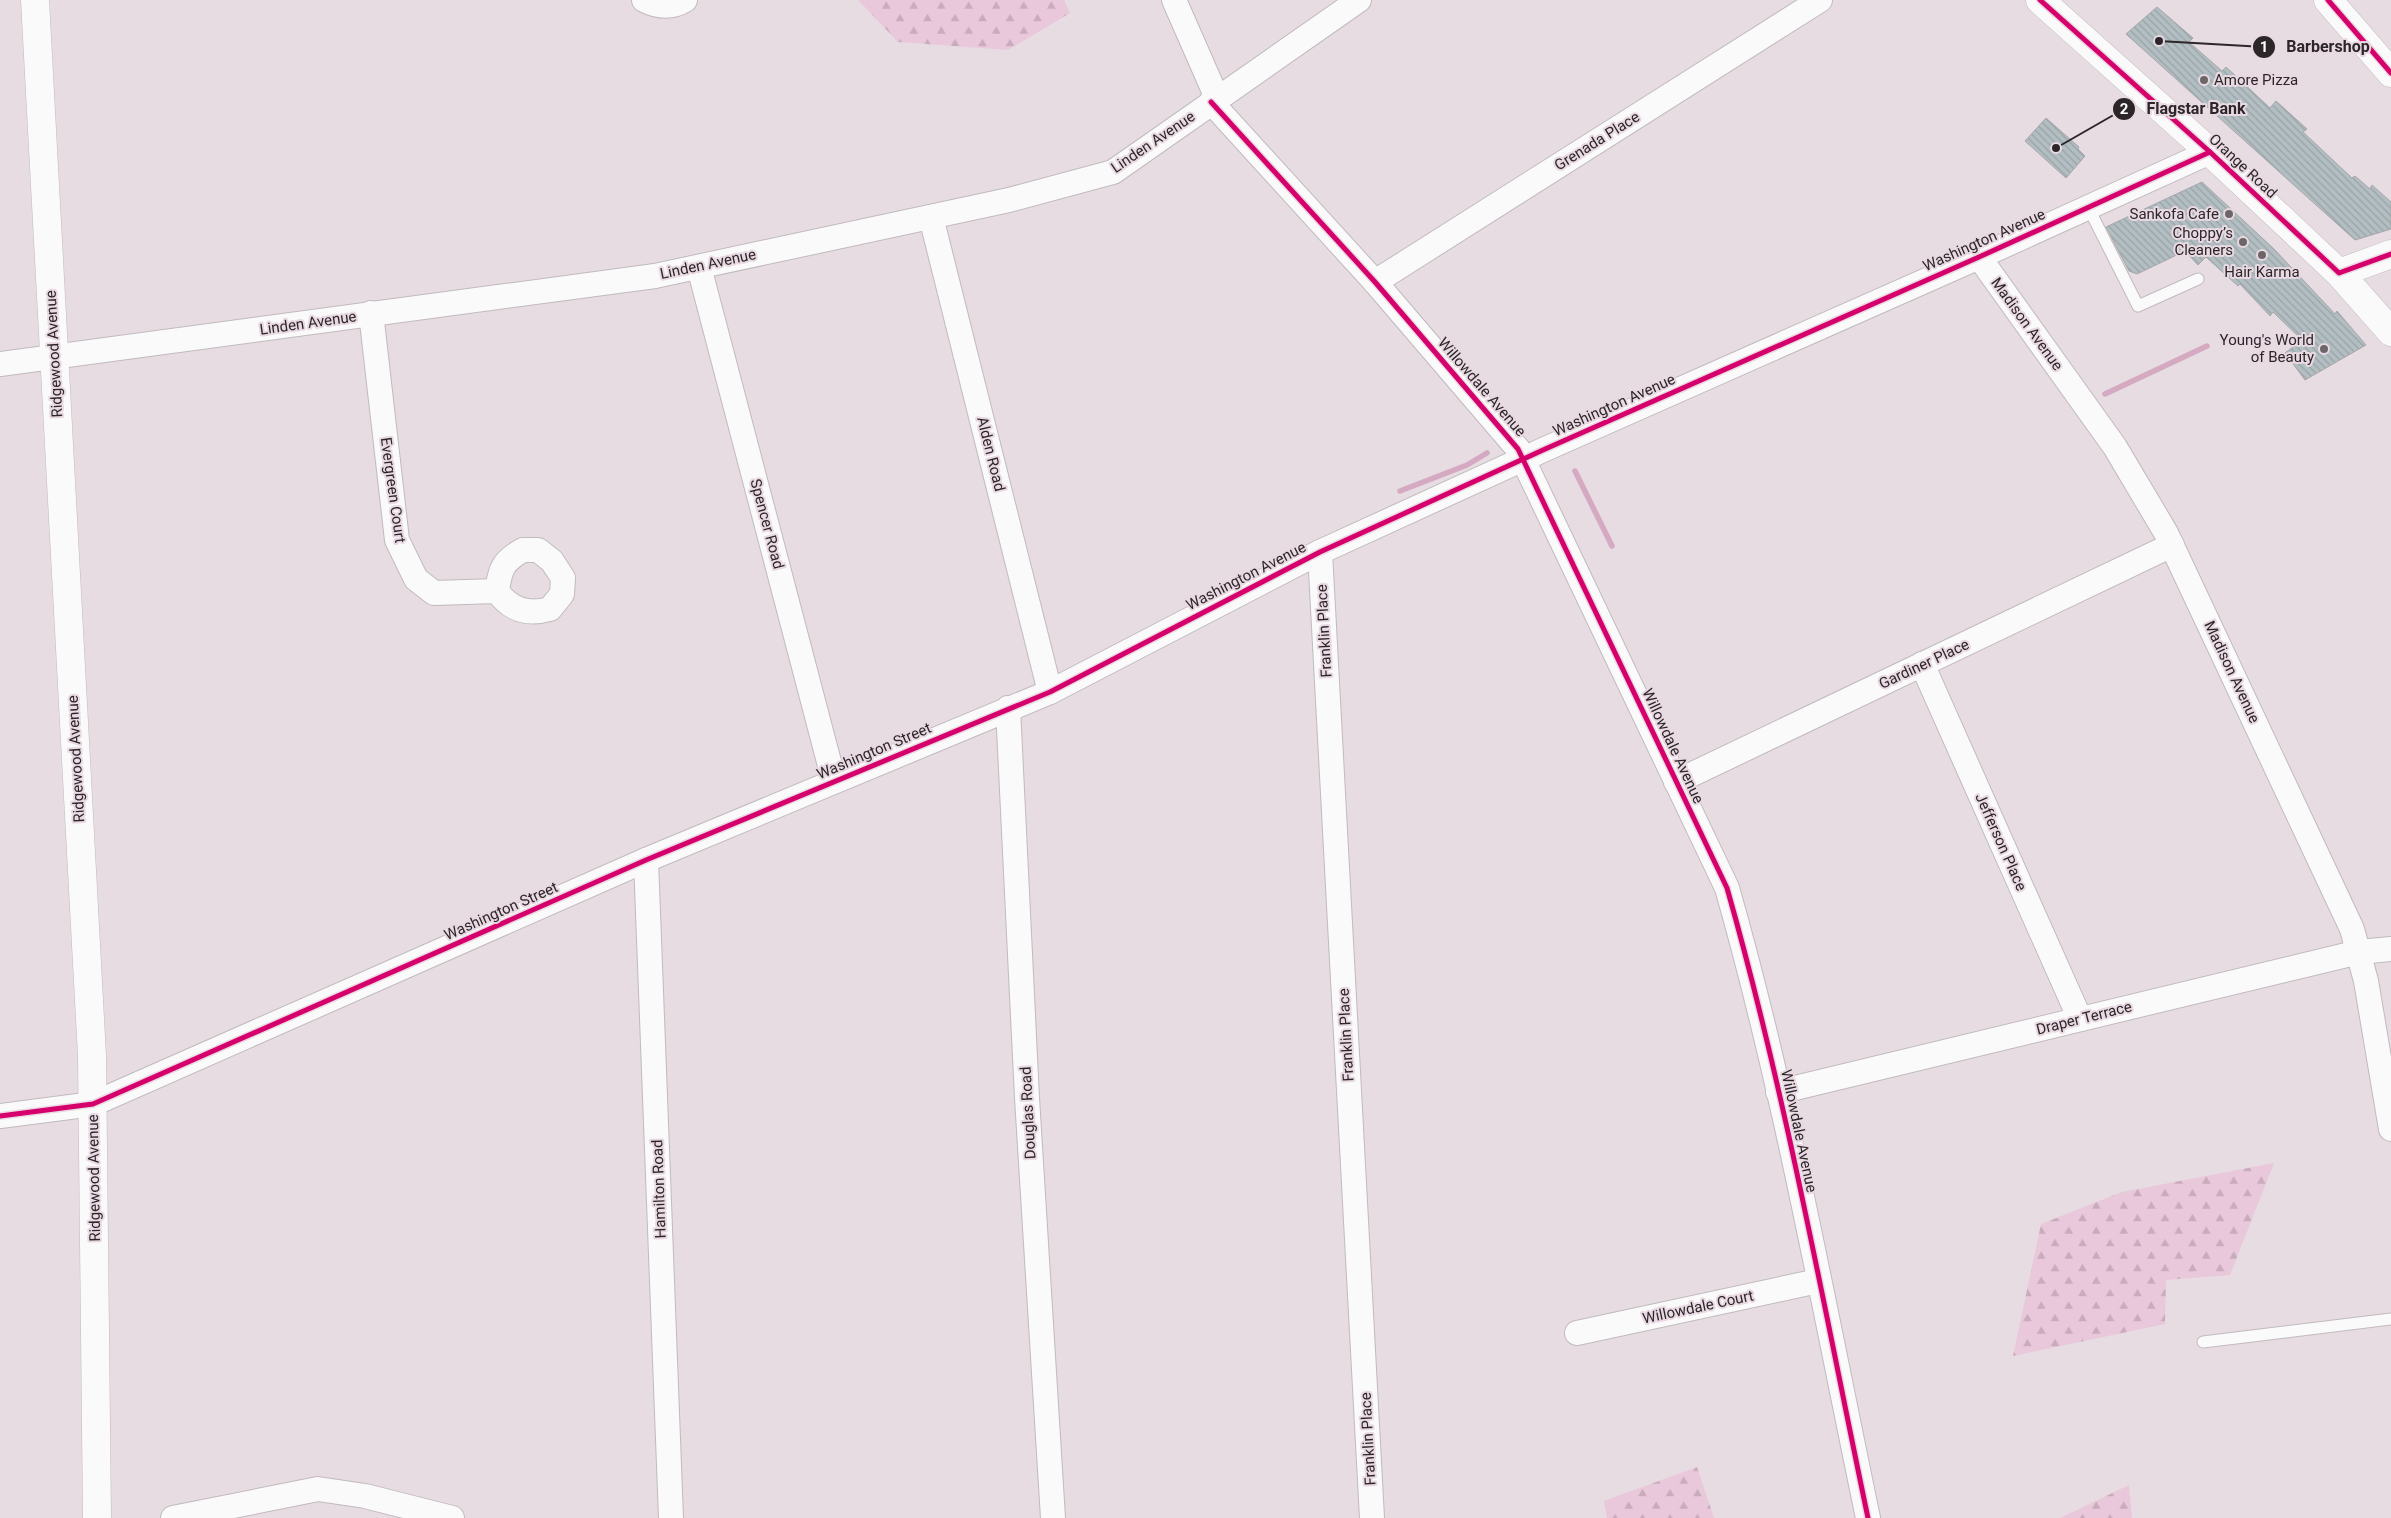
<svg xmlns="http://www.w3.org/2000/svg" width="2391" height="1518" viewBox="0 0 2391 1518" font-family="Roboto,sans-serif">
  <style>
    .forest { fill: url(#forest-firs) }
    .lines { fill: none; stroke-linecap: round; stroke-linejoin: round }
    .stream { stroke: #d5a9c2; stroke-width: 5.5 }
    .building { fill: url(#building-back-hatch); stroke: #a7a6a9 }
    .lane-casing { stroke: #c1babe; stroke-width: 13 }
    .street-casing { stroke: #c1babe; stroke-width: 26 }
    .secondary-casing { stroke: #c1babe; stroke-width: 29 }
    .lane { stroke: #fbfafa; stroke-width: 11 }
    .street { stroke: #fbfafa; stroke-width: 24 }
    .secondary { stroke: #fbfafa; stroke-width: 28 }
    .cycleway-casing { stroke: #e9d9e2; stroke-width: 8 }
    .cycleway { stroke: #d6006c; stroke-width: 5 }
    .poi-dot { fill: #6d6669; stroke: #e9d9e2; stroke-width: 2 }
    .labels { text-anchor: middle; stroke-width: 4; stroke-linejoin: round; paint-order: stroke }
    .poi-label { font-size: 15px; fill: #2c2629; stroke: #e9d9e2; text-anchor: end }
    .street-label { font-size: 15px; fill: #2c2629; stroke: #e9d9e2 }
    .leader { fill: none; stroke: #2c2629; stroke-width: 2 }
    .callout-dot { fill: #2c2629; stroke: #e9d9e2; stroke-width: 2 }
    .mark-label { font-size: 15px; text-anchor: middle; font-weight: bold; fill: #fff }
    .callout-label { font-size: 16px; text-anchor: middle; font-weight: bold; fill: #2c2629; stroke: #e9d9e2; stroke-width: 4; stroke-linejoin: round; paint-order: stroke }
  </style>
  <defs>
    <pattern id="forest-firs" width="22" height="20" patternUnits="userSpaceOnUse" patternTransform="scale(1.25)"><rect width="22" height="20" fill="#eac8db"/><path d="M5 1l3.5 6h-7zM16 11l3.5 6h-7z" fill="#c9acbc"/></pattern>
    <pattern id="building-back-hatch" width="6" height="6" patternUnits="userSpaceOnUse" patternTransform="scale(1.25)"><rect width="6" height="6" fill="#b2bec2"/><path d="M-1 5l2 2M0 0l6 6M5-1l2 2" fill="none" stroke="#99a3a7"/></pattern>
  </defs>
  <rect width="100%" height="100%" fill="#e6dce1"/>
  <g class="forest">
    <path d="M 858,0 L 1064,0 L 1070,13 L 1008,50 L 898,42 Z"/>
    <path d="M 2274,1163 L 2230,1275 L 2166,1280 L 2165,1324 L 2013,1356 L 2041,1224 L 2122,1192 Z"/>
    <path d="M 1697,1467 L 1714,1518 L 1607,1518 L 1604,1501 Z"/>
    <path d="M 2129,1485 L 2132,1518 L 2060,1518 Z"/>
  </g>
  <g class="lines">
    <g class="stream">
      <path d="M 2105,394 L 2207,346"/>
      <path d="M 1575,471 L 1612,546"/>
      <path d="M 1400,491 L 1467,465 L 1487,453"/>
    </g>
  </g>
  <g class="building">
    <path d="M 2157,7 L 2193,38 L 2189,42 L 2222,71 L 2226,67 L 2270,108 L 2276,101 L 2307,129 L 2303,132 L 2352,178 L 2355,176 L 2370,189 L 2372,185 L 2391,202 L 2391,229 L 2355,240 L 2126,34 Z"/>
    <path d="M 2046,118 L 2079,147 L 2078,149 L 2085,156 L 2066,178 L 2025,141 Z"/>
    <path d="M 2202,182 L 2274,249 L 2335,314 L 2337,311 L 2366,345 L 2305,380 L 2285,353 L 2302,340 L 2273,312 L 2270,316 L 2240,284 L 2238,286 L 2206,257 L 2198,265 L 2185,251 L 2137,274 L 2129,271 L 2106,227 Z"/>
  </g>
  <g class="lines">
    <defs>
      <g id="lane">
        <path d="M 2088,207 L 2138,306 L 2198,279"/>
        <path d="M 2203,1342 L 2391,1319"/>
      </g>
      <g id="street">
        <path d="M 644,0 C 658,7 672,8 685,0"/>
        <path d="M 1174,0 L 1217,98"/>
        <path d="M 1211,102 L 1375,282 L 1518,449 L 1727,888 C 1786,1095 1824,1308 1868,1518"/>
        <path d="M 931,217 L 1050,692"/>
        <path d="M 1979,257 L 2115,447 L 2166,533 L 2352,929 L 2366,981 L 2391,1129"/>
        <path d="M 699,267 L 834,781"/>
        <path d="M 1375,282 L 1820,0"/>
        <path d="M 371,313 L 397,540 L 416,579 L 434,593 L 497,591"/>
        <path d="M 0,364 L 655,276 L 1009,200 L 1113,172 L 1359,0"/>
        <path d="M 523,550 L 538,550 L 552,561 L 563,578 L 562,594 L 550,609 C 528,615 510,610 497,591 C 500,569 503,561 523,550 Z"/>
        <path d="M 1320,552 L 1372,1518"/>
        <path d="M 1922,664 L 2080,1019"/>
        <path d="M 1008,708 L 1027,1098 L 1053,1518"/>
        <path d="M 1676,782 L 2172,545"/>
        <path d="M 646,860 L 671,1518"/>
        <path d="M 1778,1092 L 2359,952 L 2391,949"/>
        <path d="M 0,1116 L 93,1104 L 646,860 L 1050,692 L 1320,552 L 1543,450 L 1979,257 L 2210,152"/>
        <path d="M 1577,1333 L 1818,1281"/>
        <path d="M 173,1518 L 318,1489 L 365,1496 L 452,1518"/>
      </g>
      <g id="secondary">
        <path d="M 35,0 L 92,1056 L 97,1518"/>
        <path d="M 2040,0 L 2210,152 L 2339,273 L 2391,332"/>
        <path d="M 2328,0 L 2391,73"/>
        <path d="M 2339,273 L 2391,254"/>
      </g>
    </defs>
    <use href="#lane" class="lane-casing"/>
    <use href="#street" class="street-casing"/>
    <use href="#secondary" class="secondary-casing"/>
    <use href="#lane" class="lane"/>
    <use href="#street" class="street"/>
    <use href="#secondary" class="secondary"/>
    <defs>
      <g id="cycleway">
        <path d="M 2040,0 L 2210,152 L 2339,273 L 2391,254"/>
        <path d="M 2328,0 L 2391,73"/>
        <path d="M 1211,102 L 1375,282 L 1518,449 L 1727,888 C 1786,1095 1824,1308 1868,1518"/>
        <path d="M 0,1116 L 93,1104 L 646,860 L 1050,692 L 1320,552 L 1543,450 L 1979,257 L 2210,152"/>
      </g>
    </defs>
    <use href="#cycleway" class="cycleway-casing"/>
    <use href="#cycleway" class="cycleway"/>
  </g>
  <g class="poi-dot">
    <circle cx="2204" cy="80" r="5"/>
    <circle cx="2229" cy="214" r="5"/>
    <circle cx="2243" cy="242" r="5"/>
    <circle cx="2262" cy="255" r="5"/>
    <circle cx="2324" cy="349" r="5"/>
  </g>
  <g class="labels">
    <g class="poi-label">
      <text x="2214" y="85" text-anchor="start">Amore Pizza</text>
      <text x="2219" y="219">Sankofa Cafe</text>
      <text x="2233" y="238">Choppy’s<tspan x="2233" dy="17">Cleaners</tspan></text>
      <text x="2262" y="277" text-anchor="middle">Hair Karma</text>
      <text x="2314" y="345">Young's World<tspan x="2314" dy="17">of Beauty</tspan></text>
    </g>
    <g class="street-label">
      <text transform="translate(1597 141) rotate(-32)" y="5">Grenada Place</text>
      <text transform="translate(1153 142) rotate(-34)" y="5">Linden Avenue</text>
      <text transform="translate(2243 166) rotate(43)" y="5">Orange Road</text>
      <text transform="translate(1984 240) rotate(-24)" y="5">Washington Avenue</text>
      <text transform="translate(708 264) rotate(-12)" y="5">Linden Avenue</text>
      <text transform="translate(308 323) rotate(-8)" y="5">Linden Avenue</text>
      <text transform="translate(2027 324) rotate(54)" y="5">Madison Avenue</text>
      <text transform="translate(54 354) rotate(-93)" y="5">Ridgewood Avenue</text>
      <text transform="translate(1482 387) rotate(49)" y="5">Willowdale Avenue</text>
      <text transform="translate(1614 405) rotate(-24)" y="5">Washington Avenue</text>
      <text transform="translate(991 454) rotate(76)" y="5">Alden Road</text>
      <text transform="translate(393 490) rotate(82)" y="5">Evergreen Court</text>
      <text transform="translate(767 524) rotate(75)" y="5">Spencer Road</text>
      <text transform="translate(1246 576) rotate(-27)" y="5">Washington Avenue</text>
      <text transform="translate(1324 631) rotate(-93)" y="5">Franklin Place</text>
      <text transform="translate(1924 664) rotate(-25)" y="5">Gardiner Place</text>
      <text transform="translate(2232 672) rotate(65)" y="5">Madison Avenue</text>
      <text transform="translate(1673 746) rotate(65)" y="5">Willowdale Avenue</text>
      <text transform="translate(874 751) rotate(-23)" y="5">Washington Street</text>
      <text transform="translate(76 759) rotate(-93)" y="5">Ridgewood Avenue</text>
      <text transform="translate(2001 842) rotate(66)" y="5">Jefferson Place</text>
      <text transform="translate(501 911) rotate(-24)" y="5">Washington Street</text>
      <text transform="translate(2084 1018) rotate(-14)" y="5">Draper Terrace</text>
      <text transform="translate(1346 1035) rotate(-93)" y="5">Franklin Place</text>
      <text transform="translate(1028 1113) rotate(-93)" y="5">Douglas Road</text>
      <text transform="translate(1799 1131) rotate(78)" y="5">Willowdale Avenue</text>
      <text transform="translate(94 1178) rotate(-91)" y="5">Ridgewood Avenue</text>
      <text transform="translate(659 1189) rotate(-92)" y="5">Hamilton Road</text>
      <text transform="translate(1698 1307) rotate(-12)" y="5">Willowdale Court</text>
      <text transform="translate(1368 1439) rotate(-93)" y="5">Franklin Place</text>
    </g>
  </g>
  <path class="leader" d="M2159 41L2264 47M2056 148L2124 109"/>
  <g class="callout-dot">
    <circle cx="2159" cy="41" r="5"/>
    <circle cx="2056" cy="148" r="5"/>
    <circle cx="2264" cy="47" r="12"/>
    <circle cx="2124" cy="109" r="12"/>
  </g>
  <g class="mark-label">
    <text x="2264" y="52">1</text>
    <text x="2124" y="114">2</text>
  </g>
  <g class="callout-label">
    <text x="2328" y="52">Barbershop</text>
    <text x="2196" y="114">Flagstar Bank</text>
  </g>
</svg>
